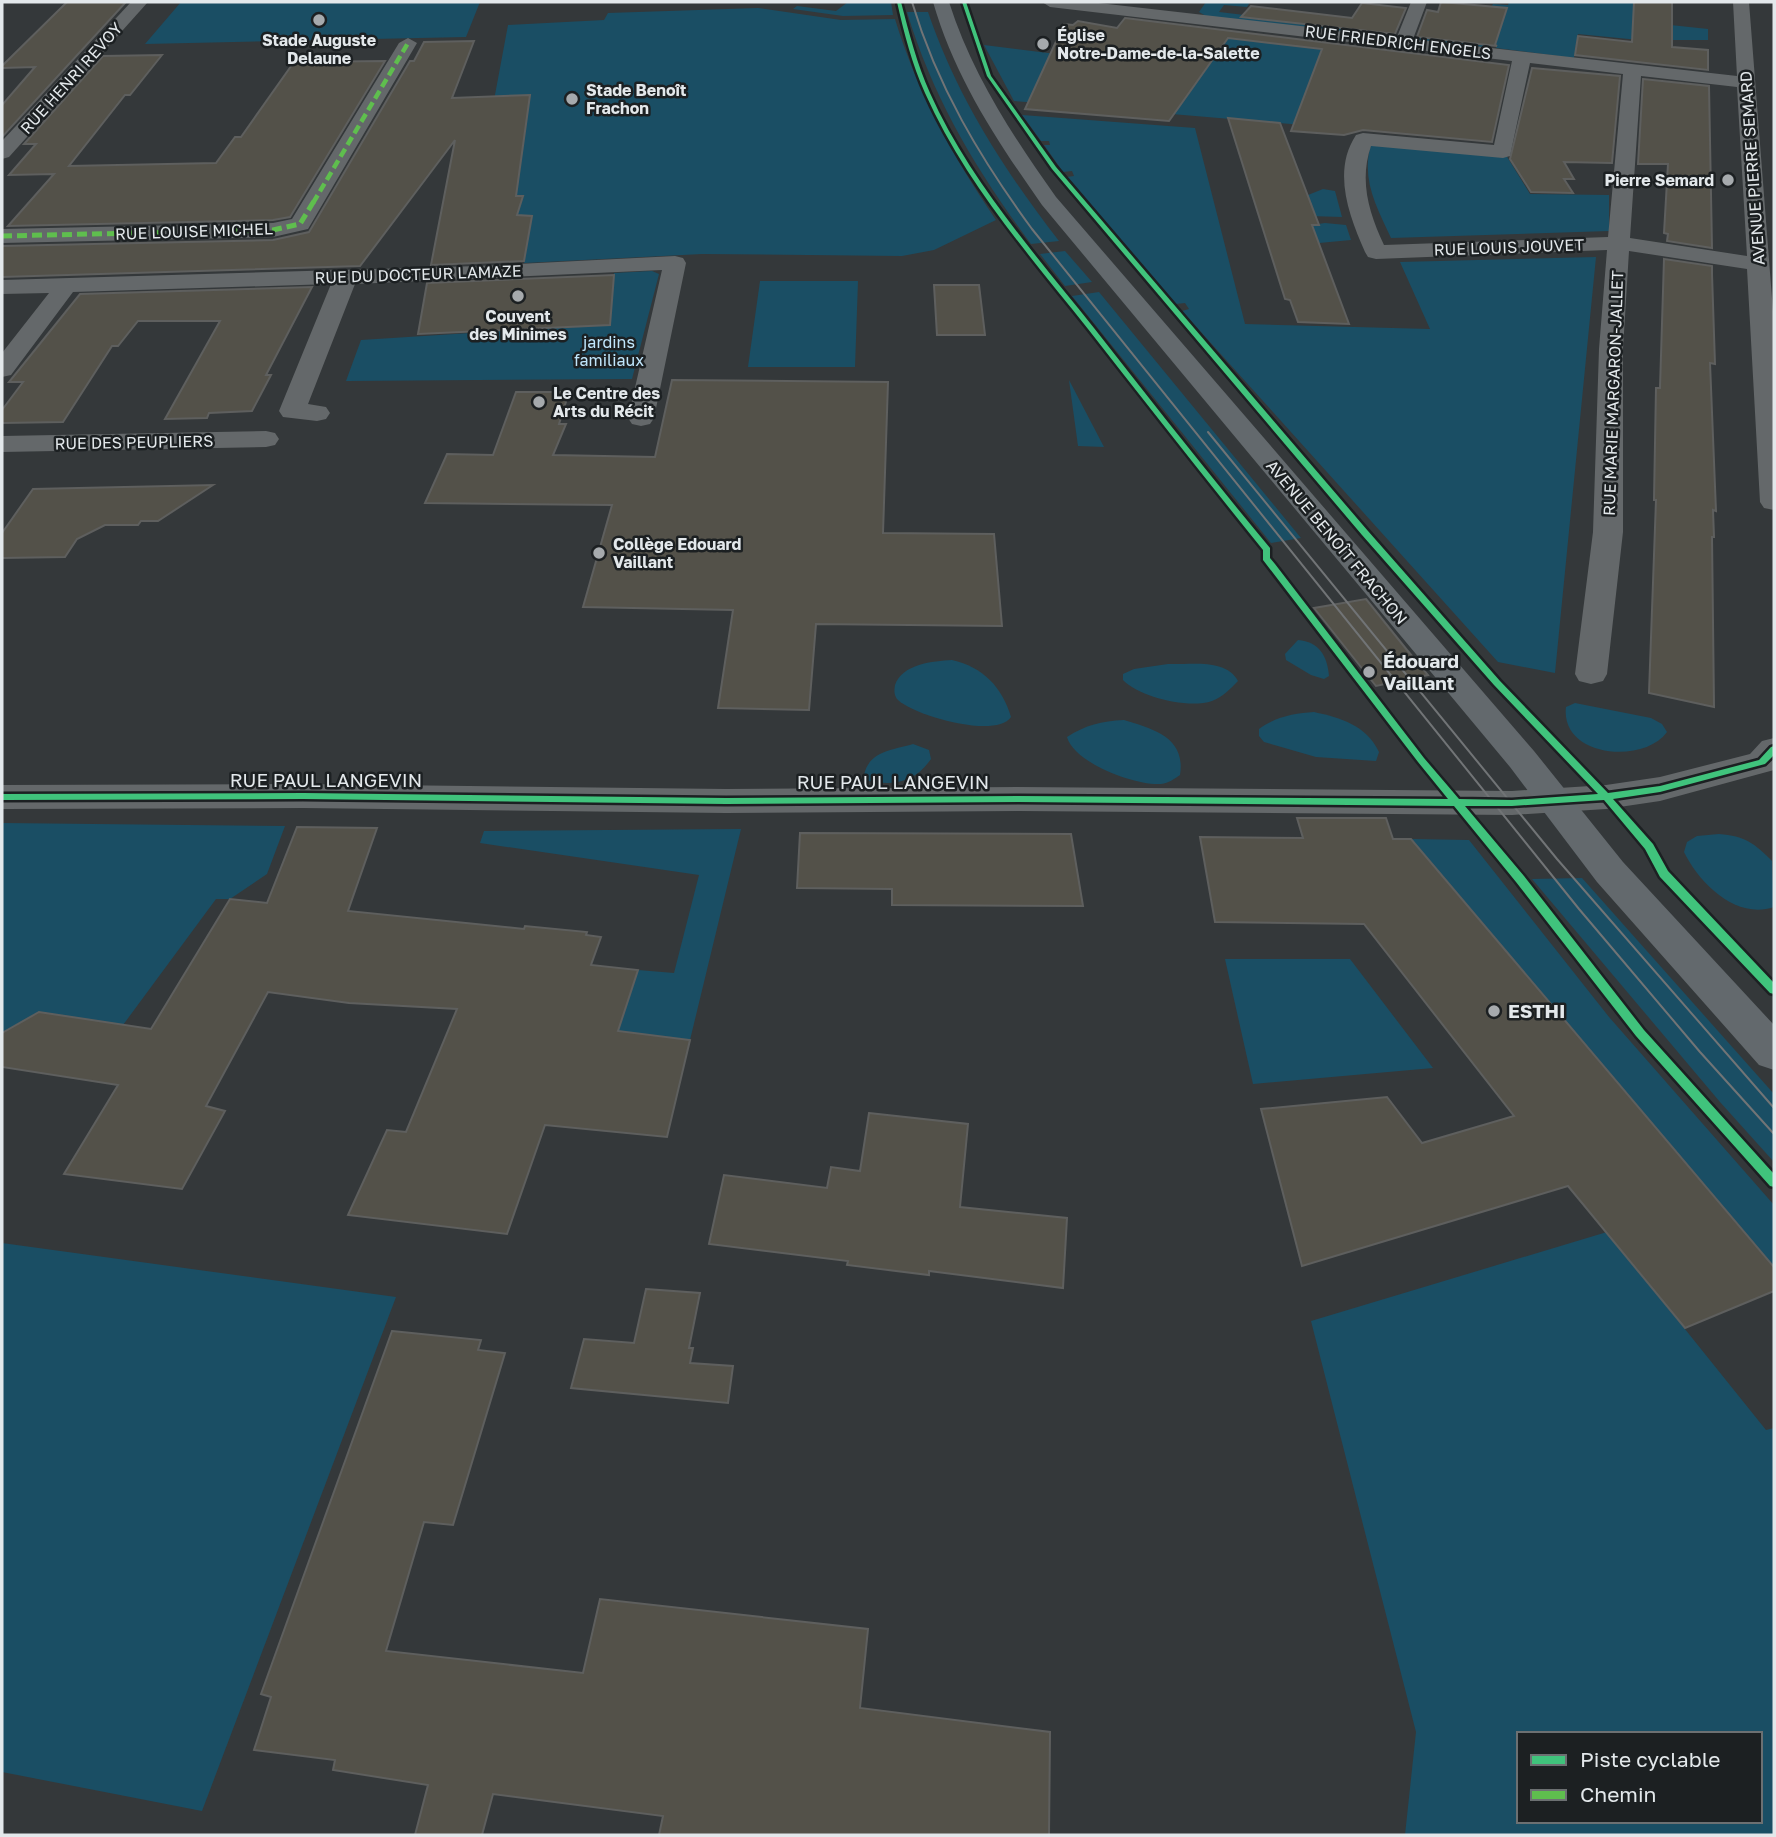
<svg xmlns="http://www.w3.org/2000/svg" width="1776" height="1837" viewBox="0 0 1776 1837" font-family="'Golos Text',sans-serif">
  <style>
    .green { fill: #1a4e64; fill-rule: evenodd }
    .building { fill: #535149; stroke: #5e5f5e; stroke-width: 2 }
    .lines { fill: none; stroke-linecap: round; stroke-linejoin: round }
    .street { fill: #64686a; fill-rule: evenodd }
    .secondary { fill: #63696d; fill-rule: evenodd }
    .tram { stroke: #717476; stroke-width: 2 }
    .quiet-far1 { stroke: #5fbe4e; stroke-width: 4.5; stroke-dasharray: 9 4.5; stroke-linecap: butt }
    .quiet { stroke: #5fbe4e; stroke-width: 5; stroke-dasharray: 10 5; stroke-linecap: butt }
    .cycleway-casing { stroke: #1c2022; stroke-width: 5 }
    .cycleway { fill: #40c37c; fill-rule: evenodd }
    .poi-dot { fill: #a6aaad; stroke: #1c2022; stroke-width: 2.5 }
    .labels { text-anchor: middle; stroke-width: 5; stroke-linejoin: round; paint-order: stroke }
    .far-poi-label { font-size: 16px; font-weight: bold; fill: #e3e8eb; stroke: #1c2022; text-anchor: start }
    .far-street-label { font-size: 16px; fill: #e3e8eb; stroke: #1c2022 }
    .far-park-label { font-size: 16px; fill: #c0e6fc; stroke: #1c2022 }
    .poi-label { font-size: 19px; font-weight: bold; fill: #e3e8eb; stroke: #1c2022; text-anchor: start }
    .street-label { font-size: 19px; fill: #e3e8eb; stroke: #1c2022 }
  </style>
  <rect width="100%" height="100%" fill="#34383a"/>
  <g class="green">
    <path d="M 181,2 L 480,2 L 466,37 L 145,44 Z"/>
    <path d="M 848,2 L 891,2 L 893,15 L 843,16 L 793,9 L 797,6 L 836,11 Z"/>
    <path d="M 1206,2 L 1250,2 L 1247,7 L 1224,5 L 1219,12 L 1383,31 L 1379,36 L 1206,16 L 1199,12 Z"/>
    <path d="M 1509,2 L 1634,2 L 1633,21 L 1708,29 L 1708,40 L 1639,40 L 1578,34 L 1574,58 L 1496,48 L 1497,45 L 1484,44 L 1482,47 L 1417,40 L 1421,33 L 1456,36 L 1467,4 L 1491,7 L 1493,4 L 1508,5 Z"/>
    <path d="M 758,8 L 841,20 L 895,19 C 918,94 952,155 996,220 L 934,250 L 902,256 L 702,254 L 524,263 L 532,216 L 473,213 L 508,25 L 604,20 L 608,13 Z"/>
    <path d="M 907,12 L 928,12 C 957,97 1004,170 1059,241 L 1031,244 C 977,171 934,101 907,12 Z"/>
    <path d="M 1232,32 L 1279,44 L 1382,57 L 1351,129 L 1136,111 L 1180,105 Z"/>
    <path d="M 984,45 L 1056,54 L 1093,107 L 1014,101 Z"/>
    <path d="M 1022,115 L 1195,128 L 1245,324 L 1430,329 L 1400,262 L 1596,257 L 1555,673 L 1498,662 L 1182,311 L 1189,309 L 1185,303 L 1176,304 L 1067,177 L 1074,176 L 1072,171 L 1063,172 L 1044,145 L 1050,145 L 1049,141 L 1041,141 Z"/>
    <path d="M 1371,144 L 1506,155 L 1530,194 L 1609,195 L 1609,231 L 1391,238 C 1376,206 1361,179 1371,144 Z"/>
    <path d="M 1323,189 L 1335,191 L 1342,217 L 1309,216 L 1298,199 Z"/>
    <path d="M 1325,223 L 1346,225 L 1351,240 L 1319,243 L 1312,225 Z"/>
    <path d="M 1065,251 L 1092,282 L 1065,286 L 1040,254 Z"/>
    <path d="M 652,271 L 659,274 L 632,379 L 346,381 L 361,340 L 610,324 L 614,273 Z"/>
    <path d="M 760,281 L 858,281 L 855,367 L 748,367 Z"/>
    <path d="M 1099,292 L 1301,538 L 1271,543 L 1072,296 Z"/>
    <path d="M 1069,380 L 1104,447 L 1078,446 Z"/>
    <path d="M 1298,640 C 1319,642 1327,655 1329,676 L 1324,679 L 1311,675 L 1286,660 L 1285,654 Z"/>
    <path d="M 952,660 C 983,667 1002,687 1011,717 C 996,739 915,716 898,700 C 894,696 894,691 895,685 C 902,664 933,661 952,660 Z"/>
    <path d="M 1168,664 C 1190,665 1226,658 1238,681 C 1230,689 1223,697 1212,701 C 1188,709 1139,697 1123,680 L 1123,674 L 1134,669 Z"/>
    <path d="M 1575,703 L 1651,718 L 1662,724 L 1667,732 C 1643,765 1560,757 1566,707 Z"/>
    <path d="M 1314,712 C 1341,718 1366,725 1379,752 L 1376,761 L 1316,757 L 1264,742 L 1259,736 L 1259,729 C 1275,717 1295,713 1314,712 Z"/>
    <path d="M 1124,720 C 1153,729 1186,737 1180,775 C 1174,779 1169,783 1161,784 C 1136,786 1074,763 1067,737 C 1086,725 1101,721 1124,720 Z"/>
    <path d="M 913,744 L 929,750 L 931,759 C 915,782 895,786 869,781 L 864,775 C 869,751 893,750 913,744 Z"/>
    <path d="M 2,823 L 285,826 L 267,874 L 230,899 L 216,899 L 123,1025 L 39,1012 L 2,1033 Z"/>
    <path d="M 741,829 L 690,1040 L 618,1031 L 638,970 L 674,973 L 699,875 L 480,843 L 484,831 Z"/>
    <path d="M 1719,834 C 1745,836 1754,843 1772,861 L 1774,907 C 1736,920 1699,883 1684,852 L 1687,842 L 1697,836 Z"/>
    <path d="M 1411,839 L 1469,840 L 1609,1017 L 1774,1205 L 1774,1267 Z"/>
    <path d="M 1582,878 L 1774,1094 L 1774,1162 L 1720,1102 L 1532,879 Z"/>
    <path d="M 1225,959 L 1350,959 L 1433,1068 L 1253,1084 Z"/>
    <path d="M 1607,1232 L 1766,1430 L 1774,1428 L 1774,1835 L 1405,1835 L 1416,1732 L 1311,1321 ZM 1519,1734 L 1760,1734 L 1760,1821 L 1519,1821 Z"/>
    <path d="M 2,1243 L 396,1297 L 202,1811 L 2,1772 Z"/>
  </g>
  <g class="building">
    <path d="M 67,2 L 126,2 L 2,137 L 2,105 L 35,67 L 2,68 L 2,66 Z"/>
    <path d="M 1441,2 L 1507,8 L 1495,45 L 1497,46 L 1417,37 L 1427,10 L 1438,12 Z"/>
    <path d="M 1634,2 L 1672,2 L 1672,47 L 1708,50 L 1708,70 L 1575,55 L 1578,36 L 1632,42 Z"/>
    <path d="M 1362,3 L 1406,8 L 1395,34 L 1241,17 L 1251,6 L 1352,18 Z"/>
    <path d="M 1125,18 L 1509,65 L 1492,142 L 1363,130 L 1344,135 L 1291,131 L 1322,49 L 1228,38 L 1169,121 L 1025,109 L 1064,24 L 1073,25 L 1078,21 L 1117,28 Z"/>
    <path d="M 474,41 L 452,98 L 530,95 L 516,196 L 523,196 L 517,215 L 532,216 L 524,261 L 431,265 L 455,140 L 360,266 L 2,277 L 2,246 L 273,240 L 309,232 L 410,61 L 414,61 L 424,42 Z"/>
    <path d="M 162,55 L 130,95 L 125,95 L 69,166 L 216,163 L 235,137 L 241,137 L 294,62 L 385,61 L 290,217 L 273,220 L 8,226 L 54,174 L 9,175 L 36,144 L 24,144 L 103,56 Z"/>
    <path d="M 1532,68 L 1620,76 L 1612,163 L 1564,162 L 1574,179 L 1564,179 L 1573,193 L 1531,192 L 1510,159 Z"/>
    <path d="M 1643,79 L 1709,86 L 1712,248 L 1667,241 L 1668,234 L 1664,233 L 1668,164 L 1638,164 Z"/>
    <path d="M 1228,118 L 1280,123 L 1319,225 L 1312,225 L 1349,324 L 1298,322 L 1290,300 L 1285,299 Z"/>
    <path d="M 1664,259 L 1712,266 L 1712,274 L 1715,364 L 1710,363 L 1716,511 L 1713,510 L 1714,537 L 1712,537 L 1714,707 L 1649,693 L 1656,500 L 1654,500 L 1656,388 L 1660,388 Z"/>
    <path d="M 614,275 L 610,325 L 418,334 L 427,283 Z"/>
    <path d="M 934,285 L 979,285 L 985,335 L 937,335 Z"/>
    <path d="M 312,287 L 266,375 L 271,375 L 252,411 L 209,413 L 207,418 L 165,419 L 220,321 L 138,321 L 118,346 L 112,346 L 63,422 L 2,423 L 2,410 L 23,382 L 9,382 L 80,294 Z"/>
    <path d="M 672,380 L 888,382 L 883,533 L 994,534 L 1002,626 L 816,624 L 809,710 L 718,708 L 733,610 L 583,607 L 612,505 L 425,503 L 447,454 L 493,455 L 516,392 L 569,392 L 559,424 L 566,424 L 553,455 L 655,457 Z"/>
    <path d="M 213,485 L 158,521 L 141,521 L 138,525 L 105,525 L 77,539 L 65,557 L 2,558 L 2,533 L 33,489 Z"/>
    <path d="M 1366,599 L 1407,650 L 1428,675 L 1376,686 L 1314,608 Z"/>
    <path d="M 1297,818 L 1386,818 L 1393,839 L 1411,839 L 1774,1267 L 1774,1291 L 1685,1328 L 1568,1186 L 1302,1266 L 1261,1109 L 1387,1097 L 1422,1143 L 1514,1116 L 1364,924 L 1215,922 L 1200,837 L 1303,838 Z"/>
    <path d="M 297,827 L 377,828 L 348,911 L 524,929 L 525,926 L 587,932 L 586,935 L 601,937 L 591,965 L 638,970 L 618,1031 L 690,1040 L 667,1137 L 545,1125 L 507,1234 L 348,1215 L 387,1130 L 406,1132 L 457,1009 L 349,1003 L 268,992 L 206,1106 L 225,1111 L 182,1189 L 64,1174 L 118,1085 L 2,1067 L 2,1033 L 39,1012 L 151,1029 L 230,899 L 267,903 Z"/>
    <path d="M 800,833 L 1071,834 L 1083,906 L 892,905 L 892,889 L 797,888 Z"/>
    <path d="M 869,1113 L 968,1124 L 960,1207 L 1067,1218 L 1063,1288 L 929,1271 L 929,1275 L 847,1265 L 848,1261 L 709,1244 L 724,1175 L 827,1188 L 831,1167 L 860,1171 Z"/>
    <path d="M 646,1289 L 700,1293 L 689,1348 L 693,1348 L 690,1363 L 733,1366 L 728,1403 L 571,1388 L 584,1339 L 634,1343 Z"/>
    <path d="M 392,1331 L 481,1340 L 478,1350 L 505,1353 L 453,1525 L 424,1522 L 386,1651 L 583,1673 L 600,1599 L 868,1629 L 860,1708 L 1050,1732 L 1049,1835 L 659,1835 L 663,1816 L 493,1794 L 482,1835 L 415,1835 L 428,1785 L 333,1770 L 335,1760 L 254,1750 L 271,1697 L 261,1694 Z"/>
  </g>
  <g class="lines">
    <g class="street">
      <path d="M 131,2 L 148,2 L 9,157 L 2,159 L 2,141 Z"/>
      <path d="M 1042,2 L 1090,2 L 1397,37 L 1411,2 L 1427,2 L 1413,39 L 1737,76 L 1733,2 L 1749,2 L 1774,324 L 1774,510 L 1764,508 L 1760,502 L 1747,269 L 1629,251 L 1623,349 L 1623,532 L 1607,674 L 1603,681 L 1591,684 L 1579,681 L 1575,674 L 1593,532 L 1599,349 L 1607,250 L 1376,259 L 1368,257 L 1365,252 C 1349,216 1332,171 1356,135 L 1363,133 L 1494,145 L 1512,61 L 1050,7 ZM 1530,63 L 1623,74 L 1608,237 L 1384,245 C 1369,213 1359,181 1371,146 L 1503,158 L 1510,156 ZM 1641,76 L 1737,87 L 1747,256 L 1630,238 Z"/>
      <path d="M 408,38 L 417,43 L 308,229 L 273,237 L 2,243 L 2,229 L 273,223 L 292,219 L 399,43 Z"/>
      <path d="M 675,256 L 683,258 L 686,263 L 654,418 L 650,424 L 641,426 L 632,424 L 628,418 L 662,270 L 355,284 L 308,404 L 326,407 L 330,413 L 326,419 L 317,421 L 283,417 L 279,411 L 331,284 L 73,292 L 11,375 L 2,377 L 2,353 L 49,293 L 2,294 L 2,280 L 479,266 Z"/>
      <path d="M 266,431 L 275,433 L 279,439 L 275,445 L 266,447 L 2,452 L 2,436 Z"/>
      <path d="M 1774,738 L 1774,770 L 1660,801 L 1606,809 L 1512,815 L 1019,811 L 726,813 L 303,808 L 2,809 L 2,785 L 303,784 L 726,789 L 1019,787 L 1512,791 L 1606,785 L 1660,777 L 1750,754 L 1762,741 Z"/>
    </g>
    <path class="secondary" d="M 933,2 L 949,2 C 972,74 1012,135 1056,197 L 1534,751 L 1623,862 L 1774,1025 L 1774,1070 L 1759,1065 L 1597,882 L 1510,767 L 1042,205 C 997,141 955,78 933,2 Z"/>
    <g class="tram">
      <path d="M 912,2 C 937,86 980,158 1032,229 L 1579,909 L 1700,1052 L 1774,1134"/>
      <path d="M 1208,432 L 1557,859 L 1774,1108"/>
    </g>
    <path class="quiet-far1" d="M 313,203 L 408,43"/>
    <path class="quiet" d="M 2,236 L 273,230 L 300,224 L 314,201"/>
    <defs>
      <path id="cycleway" d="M 897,2 L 901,2 C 909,33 917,64 930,93 C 969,180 1035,254 1094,328 C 1152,402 1210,476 1270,548 L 1270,558 L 1275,564 L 1424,758 L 1459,799 L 1512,800 L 1598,794 L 1494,685 L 1362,535 L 1052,169 L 987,76 L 962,2 L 966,2 L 991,76 L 1056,167 L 1368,531 L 1500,681 L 1608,793 L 1660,786 L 1759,760 L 1771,747 L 1774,746 L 1774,755 L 1765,764 L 1660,792 L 1613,799 L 1653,844 L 1668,871 L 1774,983 L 1774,994 L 1770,993 L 1660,877 L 1645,849 L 1604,800 L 1512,806 L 1465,806 L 1524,876 L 1644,1030 L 1774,1174 L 1774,1187 L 1770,1186 L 1636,1036 L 1516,882 L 1454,806 L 1019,802 L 726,804 L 303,799 L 2,800 L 2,794 L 303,793 L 726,798 L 1019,796 L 1448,799 L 1418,762 L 1263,560 L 1263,550 C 1204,477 1146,403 1088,329 C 1029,255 964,181 925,93 C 912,64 904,33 897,2 Z"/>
    </defs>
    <use href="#cycleway" class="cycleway-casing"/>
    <use href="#cycleway" class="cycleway"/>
  </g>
  <g class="poi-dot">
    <circle cx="319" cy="20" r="7"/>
    <circle cx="1043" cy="44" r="7"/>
    <circle cx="572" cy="99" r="7"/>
    <circle cx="1728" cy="180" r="7"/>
    <circle cx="518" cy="296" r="7"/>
    <circle cx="539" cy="402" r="7"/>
    <circle cx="599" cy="553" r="7"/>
    <circle cx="1369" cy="672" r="7"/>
    <circle cx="1494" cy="1011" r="7"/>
  </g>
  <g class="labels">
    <g class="far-poi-label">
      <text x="1057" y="41">Église<tspan x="1057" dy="18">Notre-Dame-de-la-Salette</tspan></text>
      <text x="319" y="46" text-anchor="middle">Stade Auguste<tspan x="319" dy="18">Delaune</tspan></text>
      <text x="586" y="96">Stade Benoît<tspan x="586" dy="18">Frachon</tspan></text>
      <text x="1714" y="186" text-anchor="end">Pierre Semard</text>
      <text x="518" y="322" text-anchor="middle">Couvent<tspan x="518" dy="18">des Minimes</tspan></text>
      <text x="553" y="399">Le Centre des<tspan x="553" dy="18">Arts du Récit</tspan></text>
      <text x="613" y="550">Collège Edouard<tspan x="613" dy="18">Vaillant</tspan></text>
    </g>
    <g class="far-street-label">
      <text transform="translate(1398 42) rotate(7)" y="6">RUE FRIEDRICH ENGELS</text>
      <text transform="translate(71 78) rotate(-48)" y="6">RUE HENRI REVOY</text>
      <text transform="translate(1752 168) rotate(-94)" y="6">AVENUE PIERRE SEMARD</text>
      <text transform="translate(194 231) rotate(-2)" y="6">RUE LOUISE MICHEL</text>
      <text transform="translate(1509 247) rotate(-2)" y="6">RUE LOUIS JOUVET</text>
      <text transform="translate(418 274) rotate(-2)" y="6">RUE DU DOCTEUR LAMAZE</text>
      <text transform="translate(1613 393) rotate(-88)" y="6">RUE MARIE MARGARON-JALLET</text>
      <text transform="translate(134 442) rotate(-1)" y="6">RUE DES PEUPLIERS</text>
      <text transform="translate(1337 542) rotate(50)" y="6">AVENUE BENOÎT FRACHON</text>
    </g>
    <g class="far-park-label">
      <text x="609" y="348">jardins<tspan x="609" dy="18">familiaux</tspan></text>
    </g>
    <g class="poi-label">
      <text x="1383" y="668">Édouard<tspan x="1383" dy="22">Vaillant</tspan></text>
      <text x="1508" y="1018">ESTHI</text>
    </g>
    <g class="street-label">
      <text x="326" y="787">RUE PAUL LANGEVIN</text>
      <text x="893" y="789">RUE PAUL LANGEVIN</text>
    </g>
  </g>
  <rect width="1776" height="1837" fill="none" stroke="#e3e8eb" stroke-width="7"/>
  <rect x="1517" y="1732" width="245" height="91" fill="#1c2022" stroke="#6c7072" stroke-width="2"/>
  <rect x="1531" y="1755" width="35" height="10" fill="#40c37c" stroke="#6c7072" stroke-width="2"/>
  <text x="1580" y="1767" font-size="21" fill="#e3e8eb">Piste cyclable</text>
  <rect x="1531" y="1790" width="35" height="10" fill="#5fbe4e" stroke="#6c7072" stroke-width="2"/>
  <text x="1580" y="1802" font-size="21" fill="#e3e8eb">Chemin</text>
</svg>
